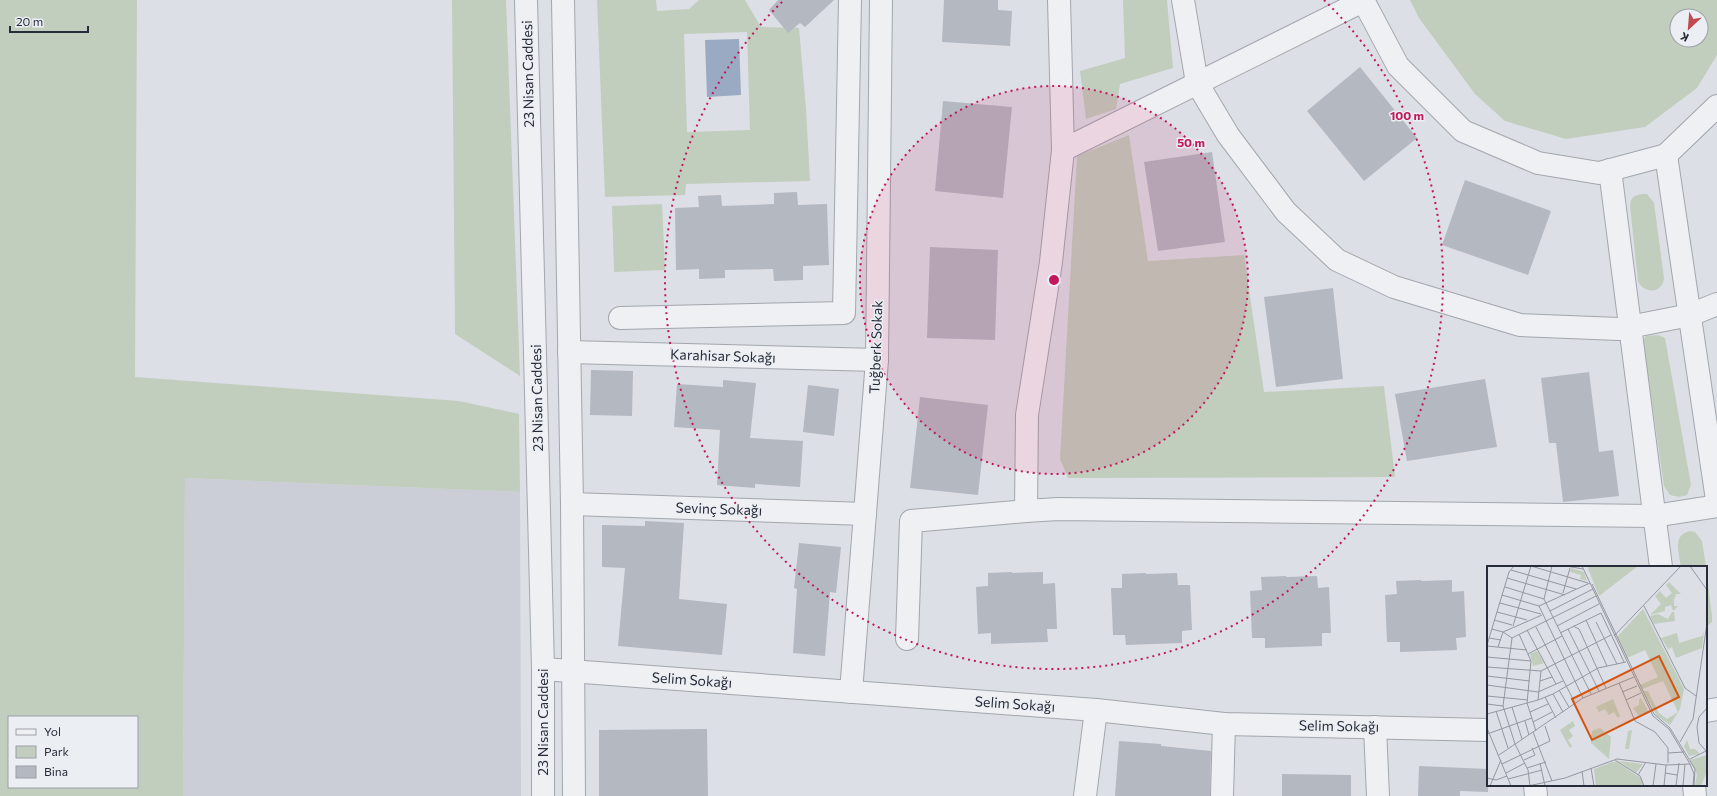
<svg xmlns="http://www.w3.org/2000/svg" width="1717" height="796" viewBox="0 0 1717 796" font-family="Commissioner,sans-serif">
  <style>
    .built { fill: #cbced6 }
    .green { fill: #c1cebe; fill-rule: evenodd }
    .water { fill: #9aaac3 }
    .building { fill: #b4b8c1 }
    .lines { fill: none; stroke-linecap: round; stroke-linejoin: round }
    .minor-casing { stroke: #a2a6ae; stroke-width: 24 }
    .minor { stroke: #eff0f4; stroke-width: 22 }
    .ring { fill: none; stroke: #c2185b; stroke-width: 2; stroke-dasharray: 2 4 }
    .labels { text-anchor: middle; stroke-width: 3; stroke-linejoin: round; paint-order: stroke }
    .street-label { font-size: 14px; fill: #272c3a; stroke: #ebeef3 }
    .inset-road { fill: none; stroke: #9497a1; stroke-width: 1 }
    .view { fill: #d55411; fill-opacity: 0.15; stroke: #d55411; stroke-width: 2 }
    .inset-edge { fill: none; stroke: #272c3a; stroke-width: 2 }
    .centre { fill: #c2185b; stroke: #ebeef3; stroke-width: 2 }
    .ring-label { font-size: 12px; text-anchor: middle; font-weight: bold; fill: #c2185b; stroke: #ebeef3; stroke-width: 3; stroke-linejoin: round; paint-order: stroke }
  </style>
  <rect width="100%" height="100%" fill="#dcdfe5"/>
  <path class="built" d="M 185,478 L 520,492 L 521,796 L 183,796 Z"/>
  <g class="green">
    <path d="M 0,0 L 137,0 L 135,377 L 459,401 L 519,414 L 520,492 L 185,478 L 183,796 L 0,796 ZM 9,717 L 137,717 L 137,787 L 9,787 Z"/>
    <path d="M 452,0 L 506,0 L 520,376 L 455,334 Z"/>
    <path d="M 597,0 L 656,0 L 657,11 L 689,9 L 699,0 L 745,0 L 761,27 L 799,28 L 806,109 L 810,181 L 686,184 L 685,195 L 605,197 ZM 747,32 L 750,130 L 687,132 L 684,34 Z"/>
    <path d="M 1123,0 L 1167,0 L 1173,68 L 1120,84 L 1116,109 L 1086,119 L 1080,71 L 1125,58 Z"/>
    <path d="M 1410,0 L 1717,0 L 1717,55 L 1697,88 L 1645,127 L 1566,139 L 1505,121 L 1475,94 L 1419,18 ZM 1677,16 L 1701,16 L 1701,40 L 1677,40 Z"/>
    <path d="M 1129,135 L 1148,261 L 1244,255 L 1264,392 L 1384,386 L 1395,477 L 1068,478 L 1060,459 L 1077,156 Z"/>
    <path d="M 1642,194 L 1647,194 L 1654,203 L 1664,278 C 1663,294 1643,294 1638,281 L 1630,206 C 1631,197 1633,196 1642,194 Z"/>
    <path d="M 662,204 L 665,270 L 614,272 L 612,206 Z"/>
    <path d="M 1658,335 L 1665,338 L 1691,485 L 1687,495 L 1679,497 L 1670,495 L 1664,486 L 1643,341 L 1646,336 Z"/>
    <path d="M 1690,531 L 1695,532 L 1702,541 L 1706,567 L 1681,567 C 1679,552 1672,535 1690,531 Z"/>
    <path d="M 1706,569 L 1712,616 L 1712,622 L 1706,627 Z"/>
  </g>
  <path class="water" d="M 739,39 L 741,95 L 707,97 L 705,40 Z"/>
  <g class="building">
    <path d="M 778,0 L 834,0 L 805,27 L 800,23 L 788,33 L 769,10 Z"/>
    <path d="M 944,0 L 998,0 L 998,10 L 1012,11 L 1010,46 L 942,42 Z"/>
    <path d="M 1360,67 L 1417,138 L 1364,181 L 1307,111 Z"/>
    <path d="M 943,101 L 1012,107 L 1003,198 L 935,191 Z"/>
    <path d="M 1212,152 L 1225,242 L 1158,251 L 1144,162 Z"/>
    <path d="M 1465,180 L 1551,211 L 1528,275 L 1442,245 Z"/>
    <path d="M 797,192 L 798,205 L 827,204 L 829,265 L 803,266 L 803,280 L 774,281 L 773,269 L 725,270 L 725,278 L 699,279 L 699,269 L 676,270 L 675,208 L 699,207 L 698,196 L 721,195 L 722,206 L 774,204 L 774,193 Z"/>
    <path d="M 930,247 L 998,250 L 995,340 L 927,338 Z"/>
    <path d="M 1333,288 L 1343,379 L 1276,387 L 1264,297 Z"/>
    <path d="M 591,370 L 633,371 L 632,416 L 590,415 Z"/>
    <path d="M 1589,372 L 1599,452 L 1613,450 L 1619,496 L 1563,502 L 1556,443 L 1549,443 L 1541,378 Z"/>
    <path d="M 1485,379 L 1497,447 L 1407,461 L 1395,394 Z"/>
    <path d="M 723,380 L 756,383 L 750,438 L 803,441 L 800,487 L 755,484 L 755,488 L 717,485 L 720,430 L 674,427 L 677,384 L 723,387 Z"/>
    <path d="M 808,385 L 839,389 L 834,436 L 803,432 Z"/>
    <path d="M 920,397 L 988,405 L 978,495 L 910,488 Z"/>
    <path d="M 645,521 L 684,523 L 679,599 L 727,604 L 722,655 L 618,646 L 625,568 L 602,567 L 602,525 L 645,526 Z"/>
    <path d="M 799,543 L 841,547 L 836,593 L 830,592 L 825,656 L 793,653 L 797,589 L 794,588 Z"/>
    <path d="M 1012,572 L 1012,573 L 1043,572 L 1043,584 L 1055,583 L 1057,629 L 1047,629 L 1048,642 L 991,644 L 991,633 L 978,634 L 976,587 L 988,586 L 988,573 Z"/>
    <path d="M 1146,573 L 1146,574 L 1177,573 L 1178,585 L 1190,585 L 1192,630 L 1182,631 L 1182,643 L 1126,645 L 1125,635 L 1113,635 L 1111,588 L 1122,588 L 1122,574 Z"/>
    <path d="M 1286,576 L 1286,577 L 1317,576 L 1318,588 L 1329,587 L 1331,633 L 1322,633 L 1322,646 L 1265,648 L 1265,638 L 1252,638 L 1250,591 L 1262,590 L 1261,577 Z"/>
    <path d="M 1421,580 L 1421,581 L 1452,580 L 1452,592 L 1464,591 L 1466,637 L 1456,638 L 1457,650 L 1400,652 L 1400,642 L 1387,642 L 1385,595 L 1397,594 L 1396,581 Z"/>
    <path d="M 707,729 L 708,796 L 599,796 L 599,730 Z"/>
    <path d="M 1119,741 L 1161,744 L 1161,746 L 1211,751 L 1210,796 L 1115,796 Z"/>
    <path d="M 1419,766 L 1488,769 L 1488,792 L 1460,791 L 1460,796 L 1418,796 Z"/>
    <path d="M 1282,774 L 1351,775 L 1351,796 L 1282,796 Z"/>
  </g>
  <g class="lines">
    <defs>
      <g id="minor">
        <path d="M 526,0 L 543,669 L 543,796"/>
        <path d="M 563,0 L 572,504 L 574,796"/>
        <path d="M 1059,0 L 1063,150 L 1051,262 L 1027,415 L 1026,511 L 1058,509 L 1654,516 L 1717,506"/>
        <path d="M 1183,0 L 1197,83 L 1228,135 L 1286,212 L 1337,260 L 1394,287 L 1520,325 L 1619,329 L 1690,315 L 1717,304"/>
        <path d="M 1363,0 L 1398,66 L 1463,131 L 1538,163 L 1599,173 L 1666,155 L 1717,106"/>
        <path d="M 1063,150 L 1363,1"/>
        <path d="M 1666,155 L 1717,500"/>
        <path d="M 1610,170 L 1661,567"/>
        <path d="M 620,318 L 844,313 L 850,0"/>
        <path d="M 569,352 L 877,360"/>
        <path d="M 572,504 L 865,514"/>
        <path d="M 907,639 L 911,521 L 1026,511"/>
        <path d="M 543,669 L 1096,710 L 1224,724 L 1488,730"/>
        <path d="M 851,692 L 877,360 L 881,0"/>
        <path d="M 1706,711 L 1717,709"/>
        <path d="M 1375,727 L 1378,796"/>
        <path d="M 1535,785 L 1536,796"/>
        <path d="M 1694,785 L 1695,796"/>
        <path d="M 1085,796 L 1096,710"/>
        <path d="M 1222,796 L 1224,724"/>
      </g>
    </defs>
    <use href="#minor" class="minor-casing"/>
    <use href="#minor" class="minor"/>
  </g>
  <circle cx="1054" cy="280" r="194" fill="#c2185b" fill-opacity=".12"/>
  <g class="ring">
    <circle cx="1054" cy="280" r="194"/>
    <path d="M1324 0A389 389 0 1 1 784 0"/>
  </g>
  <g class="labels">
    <g class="street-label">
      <text transform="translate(528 74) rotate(-91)" y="5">23 Nisan Caddesi</text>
      <text transform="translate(876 347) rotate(-88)" y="5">Tuğberk Sokak</text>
      <text transform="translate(723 356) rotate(2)" y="5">Karahisar Sokağı</text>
      <text transform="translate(537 398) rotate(-91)" y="5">23 Nisan Caddesi</text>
      <text transform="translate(719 509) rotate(2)" y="5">Sevinç Sokağı</text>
      <text transform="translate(692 680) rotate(4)" y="5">Selim Sokağı</text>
      <text transform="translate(1015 704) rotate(4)" y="5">Selim Sokağı</text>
      <text transform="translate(543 722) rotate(-90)" y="5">23 Nisan Caddesi</text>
      <text transform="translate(1339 726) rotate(1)" y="5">Selim Sokağı</text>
    </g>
  </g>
  <g transform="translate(1487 566)">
    <rect width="220" height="220" fill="#dcdfe5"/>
    <path d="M 100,0 L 151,0 L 112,30 ZM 84,2 L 97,6 L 100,15 L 93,13 L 94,9 L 83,6 ZM 182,16 L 194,28 L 189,28 L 187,34 L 187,40 L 191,40 L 186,45 L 184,39 L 178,41 L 178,45 L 163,49 L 174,38 L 168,30 L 173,25 L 179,32 L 185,27 L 179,19 ZM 156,43 L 197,123 L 193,143 L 183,159 L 170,150 L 156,125 L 161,125 L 172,147 L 180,153 L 191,146 L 176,115 L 155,123 L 153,119 L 171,111 L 158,84 L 140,92 L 130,71 ZM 185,46 L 187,46 L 188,55 L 167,58 L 163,50 L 171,48 L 181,53 ZM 217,65 L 215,82 L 189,92 L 185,81 L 181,83 L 174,72 L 190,67 L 192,77 L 215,70 ZM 50,85 L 57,97 L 46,100 L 43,88 ZM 154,132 L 162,147 L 158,147 L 156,150 L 151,149 L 146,142 L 152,139 L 152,134 ZM 126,133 L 133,150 L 131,152 L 127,146 L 122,149 L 118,143 L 112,146 L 109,141 ZM 86,155 L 88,160 L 82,164 L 86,170 L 81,174 L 85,180 L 83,182 L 73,164 ZM 113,162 L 124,171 L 122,193 L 104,177 L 105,165 ZM 145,164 L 142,183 L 138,183 L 141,165 ZM 200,174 L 203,183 L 208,183 L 213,188 L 202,190 L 197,180 ZM 220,189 L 220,205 L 214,220 L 208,220 L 210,208 L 203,194 ZM 132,195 L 156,198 L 149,207 ZM 125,196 L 130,196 L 155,213 L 156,220 L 109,220 L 107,203 Z" fill="#c1cebe"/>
    <path class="inset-road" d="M 44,0 L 101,17M 79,0 L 96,3M 95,0 L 166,150 L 182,163 L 203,198 L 207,208 L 206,220M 203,0 L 220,24M 24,4 L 89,23M 20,12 L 78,29M 105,18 L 167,148 L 183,162 L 208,203 L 207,220M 18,21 L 57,33M 76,27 L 83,2M 15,29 L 52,40 L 103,17M 57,33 L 104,128M 57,33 L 65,0M 13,37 L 54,48M 52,40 L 96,132M 157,40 L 198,122 L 209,130M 63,45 L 106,23M 10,46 L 40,54M 7,54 L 25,59M 99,54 L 120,100M 109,56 L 130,98M 26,60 L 44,0M 70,60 L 112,38M 86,60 L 92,63 L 119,122M 49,61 L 88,137M 5,63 L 16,66 L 25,72 L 16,140 L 28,178 L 41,204 L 43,220M 81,63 L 112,125M 40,64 L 69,118M 73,67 L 114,47 L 137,96M 32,68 L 44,95 L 40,137 L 49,165M 127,70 L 194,0M 2,72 L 14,74M 25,72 L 109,30M 0,79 L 22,6 L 27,0M 0,80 L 40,84M 11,81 L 16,66 L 55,49M 41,88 L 75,70M 0,91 L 44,95M 0,101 L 54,105M 54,105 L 124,69M 0,110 L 43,115M 53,115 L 65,111M 132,117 L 148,155 L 168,166 L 181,182 L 181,197M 0,119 L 51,126 L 76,115M 72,124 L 82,141M 135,126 L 150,120M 66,128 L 76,146M 0,130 L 41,134M 58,131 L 69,152M 51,134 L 54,105M 139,134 L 154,127M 0,138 L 16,140M 25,141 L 35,173M 9,145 L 21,182M 43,146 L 61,138M 0,148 L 51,134 L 66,128 L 111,102 L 139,96M 38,155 L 42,169M 46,156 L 65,146M 0,162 L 24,220M 46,166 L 65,215M 0,168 L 45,152M 193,176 L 206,153 L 220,57M 181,187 L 197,186M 12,189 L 96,132 L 147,111M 203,193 L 219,185 L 212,177 L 210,161 L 212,151 L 220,142M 37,194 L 48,189 L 45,182M 128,194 L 153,210 L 157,220M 53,197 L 58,220M 15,198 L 63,175 L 58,160M 40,202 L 59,196M 104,202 L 107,220M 95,205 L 97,220M 19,207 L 38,197M 178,207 L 190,209M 151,209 L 159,196M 0,212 L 9,214 L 20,210M 21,213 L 55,204M 3,220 L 14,194M 41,220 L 78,212 L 130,193 L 179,199 L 203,198M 166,220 L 169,198M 177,220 L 179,199M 189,220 L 192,197M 196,220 L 198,198"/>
    <path class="view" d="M 172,90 L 192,131 L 105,174 L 85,133 Z"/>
    <rect width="220" height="220" class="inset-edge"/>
  </g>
  <circle cx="1054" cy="280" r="6" class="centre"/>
  <g class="ring-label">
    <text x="1407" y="120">100 m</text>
    <text x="1191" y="147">50 m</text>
  </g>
  <rect x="8" y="716" width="130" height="72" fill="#ebeef3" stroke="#9da0a9"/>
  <rect x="16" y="729" width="20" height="6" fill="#eff0f4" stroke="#9da0a9"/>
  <text x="44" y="736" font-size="12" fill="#272c3a">Yol</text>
  <rect x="16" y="746" width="20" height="12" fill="#c1cebe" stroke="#9da0a9"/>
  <text x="44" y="756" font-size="12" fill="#272c3a">Park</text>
  <rect x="16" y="766" width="20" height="12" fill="#b4b8c1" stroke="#9da0a9"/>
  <text x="44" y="776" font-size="12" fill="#272c3a">Bina</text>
  <g transform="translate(1689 28) rotate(206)"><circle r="19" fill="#ebeef3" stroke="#9da0a9"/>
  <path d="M0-3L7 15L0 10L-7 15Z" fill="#c24950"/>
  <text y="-6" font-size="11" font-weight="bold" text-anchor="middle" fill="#272c3a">K</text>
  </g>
  <path d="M10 26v6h78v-6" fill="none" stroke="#272c3a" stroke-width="2"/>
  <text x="16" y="26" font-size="12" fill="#272c3a" stroke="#ebeef3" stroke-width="3" paint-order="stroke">20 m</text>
</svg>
